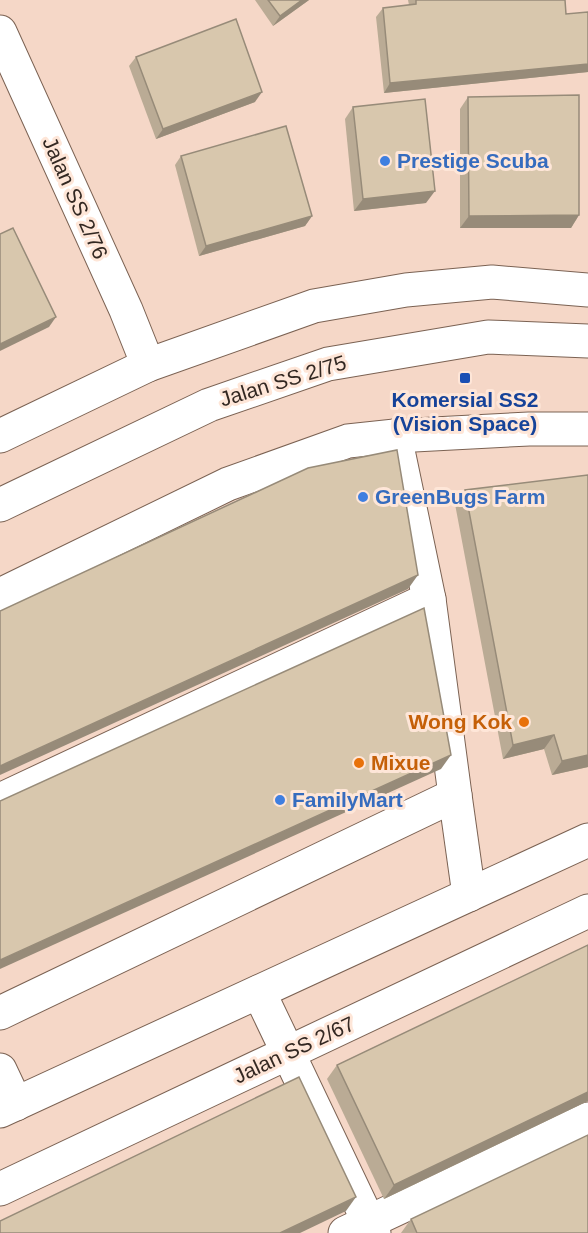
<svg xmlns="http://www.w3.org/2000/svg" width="588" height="1233" viewBox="0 0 588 1233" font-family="Helvetica,sans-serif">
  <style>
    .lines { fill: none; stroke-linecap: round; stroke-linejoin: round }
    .minor-casing { stroke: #7b6253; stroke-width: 35 }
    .minor { stroke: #fff; stroke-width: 33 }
    .wall { fill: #baab95 }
    .shaded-wall { fill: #978b79 }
    .building { fill: #d8c7ad; stroke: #978b79; stroke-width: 1.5 }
    .shop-dot { fill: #3f7fe0; stroke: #fee6d8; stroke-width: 2 }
    .transit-dot { fill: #1a4fb4; stroke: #fee6d8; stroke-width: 2 }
    .food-dot { fill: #e8710a; stroke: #fee6d8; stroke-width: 2 }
    .labels { text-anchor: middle; stroke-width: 6; stroke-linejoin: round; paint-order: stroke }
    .shop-label { font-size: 21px; font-weight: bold; fill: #366cbe; stroke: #fee6d8; text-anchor: start }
    .street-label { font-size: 21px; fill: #332822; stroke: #fee6d8 }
    .transit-label { font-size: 21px; font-weight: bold; fill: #164399; stroke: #fee6d8 }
    .food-label { font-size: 21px; font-weight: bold; fill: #c56008; stroke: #fee6d8; text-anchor: end }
  </style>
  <rect width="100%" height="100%" fill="#f5d7c7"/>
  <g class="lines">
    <defs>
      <g id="minor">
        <path d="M 0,32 L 126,310 L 148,365"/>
        <path d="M 0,436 L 148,365 L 314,306 L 406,290 L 492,282 L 588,290"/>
        <path d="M 395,436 L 529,429 L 588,429"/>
        <path d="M 0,505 L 209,405 L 328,364 L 488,337 L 588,341"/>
        <path d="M 0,595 L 228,484 L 348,441 L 395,436 L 429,599 L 455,795 L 0,1013"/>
        <path d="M 455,795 L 469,895"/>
        <path d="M 0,800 L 429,599"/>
        <path d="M 259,992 L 374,1233"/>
        <path d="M 0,1070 L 16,1104"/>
        <path d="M 0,1111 L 588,840"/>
        <path d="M 0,1189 L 588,911"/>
        <path d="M 345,1233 L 588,1119"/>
      </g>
    </defs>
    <use href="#minor" class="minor-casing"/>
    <use href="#minor" class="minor"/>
  </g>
  <g class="wall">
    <path d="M 255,0 L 309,0 L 273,26 Z"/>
    <path d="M 408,0 L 565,0 L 566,14 L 588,12 L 588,72 L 384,93 L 376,17 L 383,8 L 409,5 Z"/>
    <path d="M 136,57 L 255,102 L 156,139 L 129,66 Z"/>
    <path d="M 468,97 L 579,215 L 571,228 L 460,228 L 460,109 Z"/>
    <path d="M 353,107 L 426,203 L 354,211 L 345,119 Z"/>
    <path d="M 181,156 L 312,216 L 305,226 L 199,256 L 175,165 Z"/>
    <path d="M 588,475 L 588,767 L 552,775 L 544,749 L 503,759 L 455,504 L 465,490 Z"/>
    <path d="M 588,945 L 588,1101 L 384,1199 L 327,1079 L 337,1065 Z"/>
    <path d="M 411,1219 L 588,1233 L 401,1233 Z"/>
  </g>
  <g class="shaded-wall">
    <path d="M 302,0 L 309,0 L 273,26 L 280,16 Z"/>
    <path d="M 588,64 L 588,72 L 384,93 L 390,83 Z"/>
    <path d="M 262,92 L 255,102 L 156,139 L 163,129 Z"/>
    <path d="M 435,191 L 426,203 L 354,211 L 363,199 Z"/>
    <path d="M 579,215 L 571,228 L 460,228 L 469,216 Z"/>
    <path d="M 312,216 L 305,226 L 199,256 L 206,246 Z"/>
    <path d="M 56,317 L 49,327 L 0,351 L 0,344 Z"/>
    <path d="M 418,575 L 408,589 L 0,775 L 0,766 Z"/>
    <path d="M 554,735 L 544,749 L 503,759 L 513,745 Z"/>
    <path d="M 451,755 L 441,769 L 0,969 L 0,960 Z"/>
    <path d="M 588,755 L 588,767 L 552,775 L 562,761 Z"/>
    <path d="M 588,1092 L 588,1101 L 384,1199 L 394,1185 Z"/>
    <path d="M 356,1197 L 346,1211 L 300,1233 L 280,1233 Z"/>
  </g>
  <g class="building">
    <path d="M 268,0 L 302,0 L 280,16 Z"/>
    <path d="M 416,0 L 565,0 L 566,14 L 588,12 L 588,64 L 390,83 L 383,8 L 416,4 Z"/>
    <path d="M 236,19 L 262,92 L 163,129 L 136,57 Z"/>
    <path d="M 579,95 L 579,215 L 469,216 L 468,97 Z"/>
    <path d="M 425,99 L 435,191 L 363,199 L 353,107 Z"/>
    <path d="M 286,126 L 312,216 L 206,246 L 181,156 Z"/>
    <path d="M 13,228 L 56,317 L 0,344 L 0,234 Z"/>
    <path d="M 397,450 L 418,575 L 0,766 L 0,611 L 308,468 Z"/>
    <path d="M 588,475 L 588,755 L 562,761 L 554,735 L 513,745 L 465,490 Z"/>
    <path d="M 424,608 L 451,755 L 0,960 L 0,801 Z"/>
    <path d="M 588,945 L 588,1092 L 394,1185 L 337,1065 Z"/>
    <path d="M 299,1077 L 356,1197 L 280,1233 L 0,1233 L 0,1221 Z"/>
    <path d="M 588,1135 L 588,1233 L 417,1233 L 411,1219 Z"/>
  </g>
  <g class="shop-dot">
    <circle cx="385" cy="161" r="6"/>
    <circle cx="363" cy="497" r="6"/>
    <circle cx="280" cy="800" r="6"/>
  </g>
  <rect class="transit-dot" x="459" y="372" width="12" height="12" rx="3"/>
  <g class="food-dot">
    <circle cx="524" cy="722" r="6"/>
    <circle cx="359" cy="763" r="6"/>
  </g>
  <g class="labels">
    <g class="shop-label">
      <text x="397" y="168">Prestige Scuba</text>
      <text x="375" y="504">GreenBugs Farm</text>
      <text x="292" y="807">FamilyMart</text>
    </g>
    <g class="street-label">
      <text transform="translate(75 198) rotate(66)" y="7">Jalan SS 2/76</text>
      <text transform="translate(283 381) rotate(-17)" y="7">Jalan SS 2/75</text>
      <text transform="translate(294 1050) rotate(-25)" y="7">Jalan SS 2/67</text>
    </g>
    <g class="transit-label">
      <text x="465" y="407">Komersial SS2<tspan x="465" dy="24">(Vision Space)</tspan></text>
    </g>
    <g class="food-label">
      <text x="512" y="729">Wong Kok</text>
      <text x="371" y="770" text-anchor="start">Mixue</text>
    </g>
  </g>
</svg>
